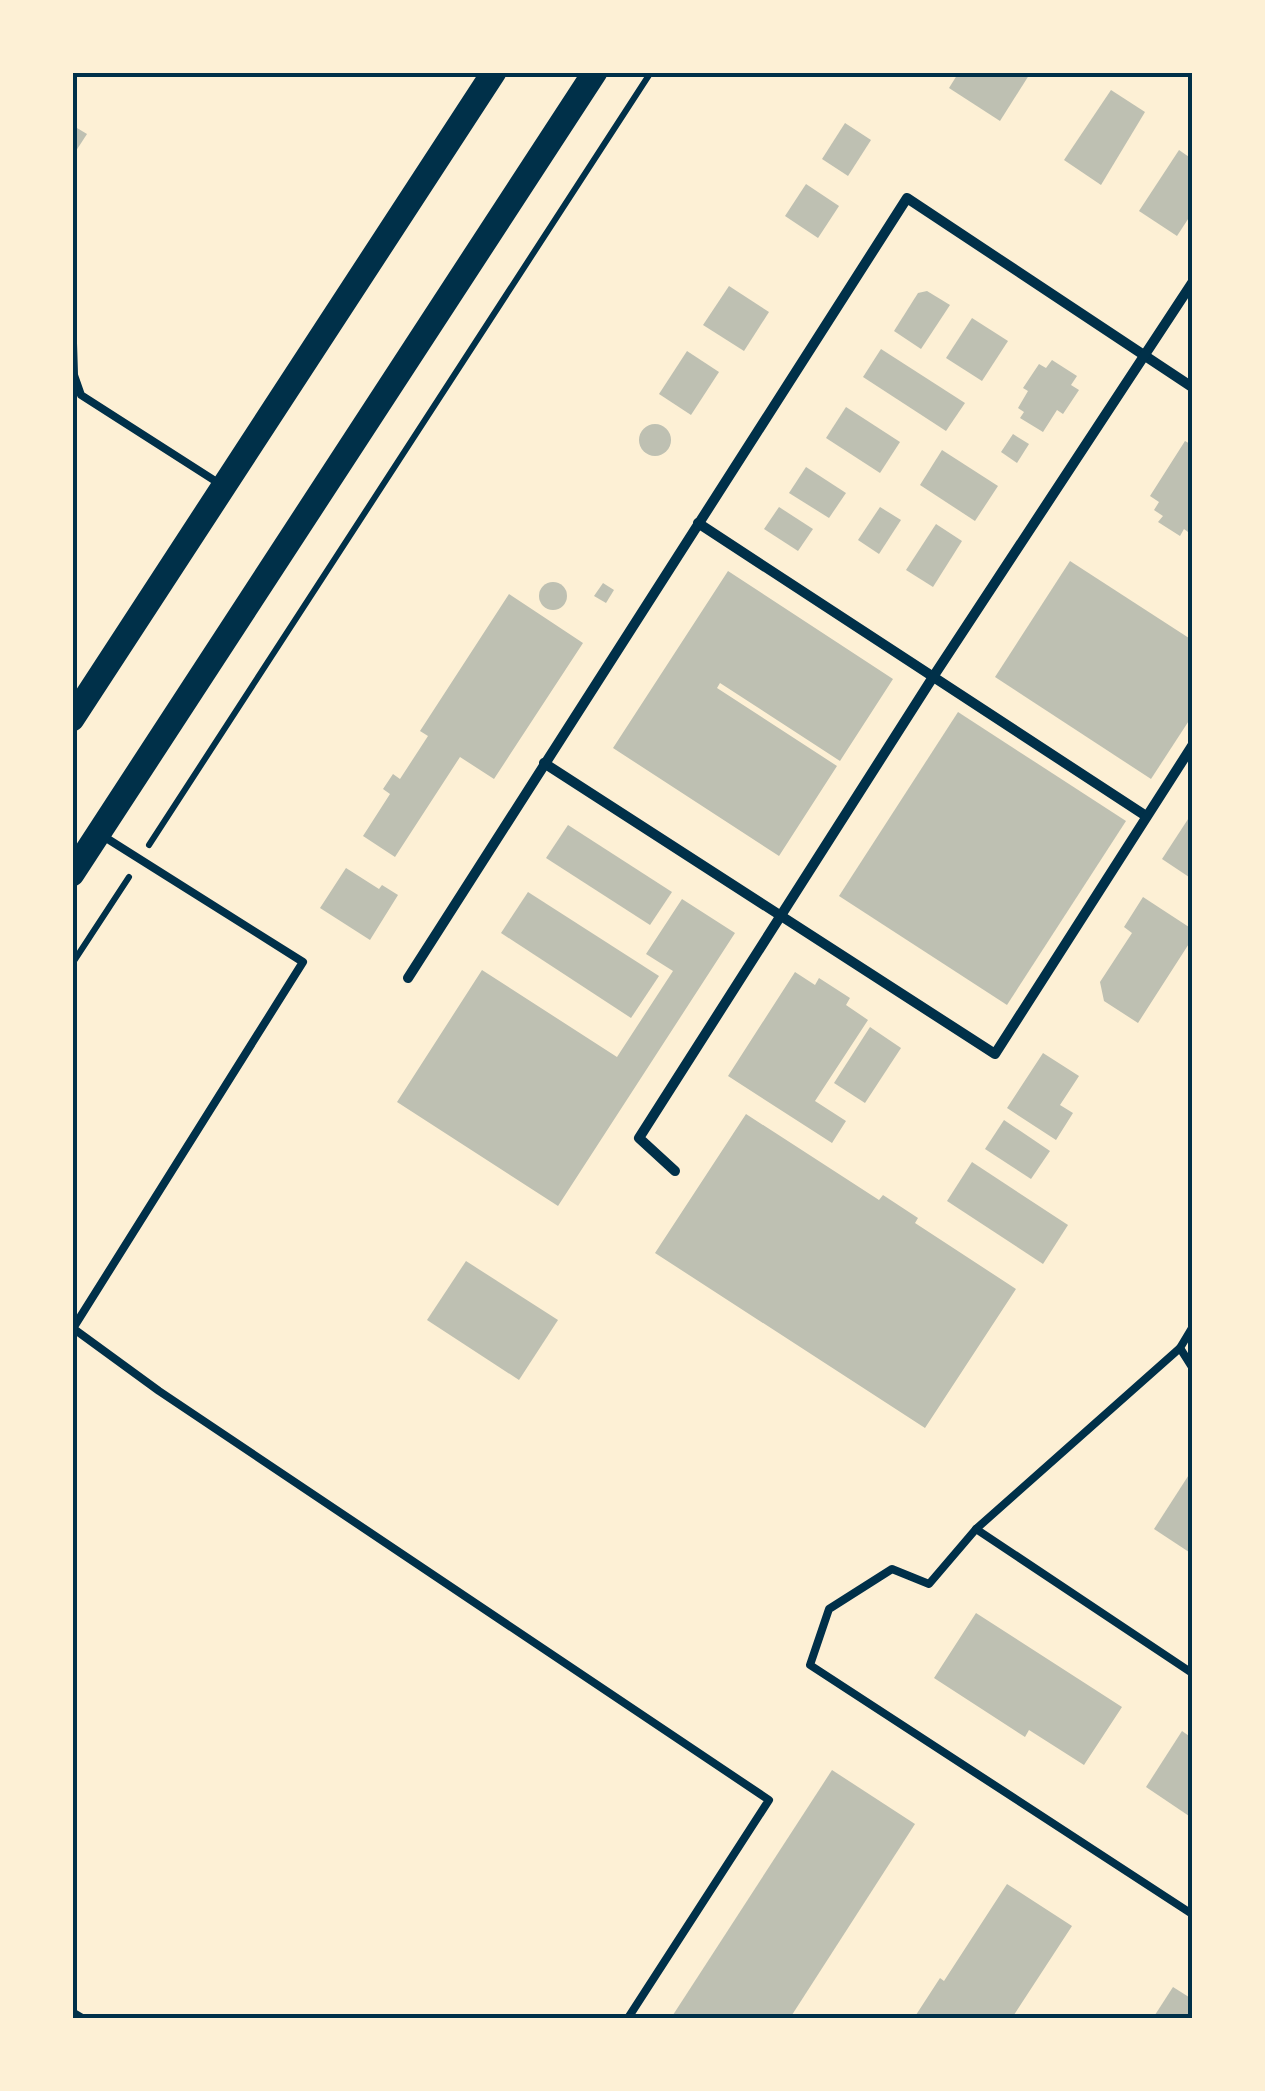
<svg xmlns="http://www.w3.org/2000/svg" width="1265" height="2091" viewBox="0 0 1265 2091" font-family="'Source Sans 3',sans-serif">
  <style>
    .building { fill: #bec0b2 }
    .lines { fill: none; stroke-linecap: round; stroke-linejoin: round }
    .path { stroke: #003049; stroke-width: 6 }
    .service { stroke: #003049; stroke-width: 8 }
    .minor { stroke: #003049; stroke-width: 10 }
    .primary { stroke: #003049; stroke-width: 25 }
    .neatline { fill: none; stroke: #003049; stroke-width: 4 }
  </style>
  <rect width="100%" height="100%" fill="#fdf0d5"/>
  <g class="building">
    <path d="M 959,72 L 1031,72 L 1000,121 L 949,88 Z"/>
    <path d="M 1111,90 L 1145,112 L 1101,185 L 1064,160 Z"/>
    <path d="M 845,123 L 871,140 L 848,176 L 822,159 Z"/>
    <path d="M 72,125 L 87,134 L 72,157 Z"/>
    <path d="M 1179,150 L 1192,159 L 1192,213 L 1177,236 L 1139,211 Z"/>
    <path d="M 806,184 L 839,206 L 818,238 L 785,216 Z"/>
    <path d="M 729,286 L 769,312 L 744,351 L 703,325 Z"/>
    <path d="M 927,291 L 950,305 L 921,349 L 894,331 L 918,293 Z"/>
    <path d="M 972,318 L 1008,341 L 982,381 L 946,358 Z"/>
    <path d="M 881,349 L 965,403 L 946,431 L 863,377 Z"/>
    <path d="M 687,351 L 719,372 L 691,415 L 659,394 Z"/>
    <path d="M 1052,360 L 1077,376 L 1071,385 L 1079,390 L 1063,414 L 1057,410 L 1043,432 L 1020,418 L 1024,412 L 1018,408 L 1028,391 L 1023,388 L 1039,364 L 1046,368 Z"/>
    <path d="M 846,407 L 900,442 L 880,473 L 826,438 Z"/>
    <circle cx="655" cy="440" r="16"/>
    <path d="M 1013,434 L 1029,444 L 1017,463 L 1001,452 Z"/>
    <path d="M 1185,441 L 1192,445 L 1192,535 L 1184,529 L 1180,536 L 1158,522 L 1163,516 L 1154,510 L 1159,502 L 1150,496 Z"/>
    <path d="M 942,450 L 998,486 L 975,521 L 920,485 Z"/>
    <path d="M 806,467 L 846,493 L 829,518 L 789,493 Z"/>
    <path d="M 779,507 L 813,529 L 798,551 L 764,529 Z"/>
    <path d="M 880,507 L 901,520 L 879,554 L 858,540 Z"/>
    <path d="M 936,524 L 962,541 L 933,587 L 906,570 Z"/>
    <path d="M 1070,561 L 1192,640 L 1192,716 L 1151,779 L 995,677 Z"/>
    <path d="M 728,571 L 893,679 L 840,761 L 720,683 L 717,688 L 837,766 L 779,856 L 613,748 Z"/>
    <circle cx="553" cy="596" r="14"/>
    <path d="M 603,583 L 614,590 L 606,603 L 594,596 Z"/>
    <path d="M 509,594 L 583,643 L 494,779 L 460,757 L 395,857 L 363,836 L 390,794 L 383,789 L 393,774 L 400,779 L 428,736 L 420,731 Z"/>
    <path d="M 958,712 L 1126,821 L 1007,1005 L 839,896 Z"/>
    <path d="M 1192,813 L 1192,879 L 1162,859 Z"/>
    <path d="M 568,825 L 672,892 L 650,925 L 546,858 Z"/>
    <path d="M 346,868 L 379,889 L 382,885 L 398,895 L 370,940 L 320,908 Z"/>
    <path d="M 528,892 L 659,976 L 631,1018 L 501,933 Z"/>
    <path d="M 1143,897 L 1192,929 L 1192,939 L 1138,1023 L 1104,1001 L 1100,982 L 1132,933 L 1124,927 Z"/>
    <path d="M 682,899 L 735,933 L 558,1206 L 397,1102 L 482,970 L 617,1057 L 673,971 L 646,954 Z"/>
    <path d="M 795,972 L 815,985 L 819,978 L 850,998 L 846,1005 L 868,1020 L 815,1101 L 846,1121 L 832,1143 L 728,1076 Z"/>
    <path d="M 870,1027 L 901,1048 L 865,1103 L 834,1083 Z"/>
    <path d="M 1043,1053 L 1079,1076 L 1060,1105 L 1073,1113 L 1056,1140 L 1007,1108 Z"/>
    <path d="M 746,1114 L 879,1200 L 883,1195 L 918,1218 L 915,1223 L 1016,1289 L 925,1428 L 655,1253 Z"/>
    <path d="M 1004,1120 L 1050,1151 L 1031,1179 L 985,1149 Z"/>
    <path d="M 972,1162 L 1068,1225 L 1043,1264 L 947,1201 Z"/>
    <path d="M 466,1261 L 558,1320 L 519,1380 L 427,1320 Z"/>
    <path d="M 1192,1470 L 1192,1554 L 1154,1529 Z"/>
    <path d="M 976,1613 L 1122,1707 L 1084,1765 L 1029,1730 L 1025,1737 L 934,1678 Z"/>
    <path d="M 1182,1731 L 1192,1738 L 1192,1818 L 1146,1787 Z"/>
    <path d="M 832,1770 L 915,1824 L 790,2018 L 671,2018 Z"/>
    <path d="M 1007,1884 L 1072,1926 L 1012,2018 L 914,2018 L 940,1978 L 944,1981 Z"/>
    <path d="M 1173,1987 L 1192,1999 L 1192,2018 L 1153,2018 Z"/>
  </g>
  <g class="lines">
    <g class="path">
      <path d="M 149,845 L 651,72"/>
      <path d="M 72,964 L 129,877"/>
    </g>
    <g class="service">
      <path d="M 72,312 L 74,375 L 81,395 L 220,484"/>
      <path d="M 1192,1328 L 1180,1348 L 1192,1367"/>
      <path d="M 74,1329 L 159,1391 L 769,1800 L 628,2018"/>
      <path d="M 72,1330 L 303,962 L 103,836"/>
      <path d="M 1180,1348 L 976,1529 L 929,1584 L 892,1569 L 829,1609 L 810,1665 L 1192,1914"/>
      <path d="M 976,1529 L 1192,1673"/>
      <path d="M 72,2012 L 82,2018"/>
    </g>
    <g class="minor">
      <path d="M 698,523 L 1146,816"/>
      <path d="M 544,763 L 995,1054 L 1192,746"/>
      <path d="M 408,978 L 907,198 L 1192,387"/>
      <path d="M 675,1171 L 639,1138 L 933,677 L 1192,283"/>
    </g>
    <g class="primary">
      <path d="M 72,719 L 494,72"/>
      <path d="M 72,874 L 595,72"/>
    </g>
  </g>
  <rect width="1265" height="2091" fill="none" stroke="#fdf0d5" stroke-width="150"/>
  <rect x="75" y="75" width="1115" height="1941" class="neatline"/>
</svg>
